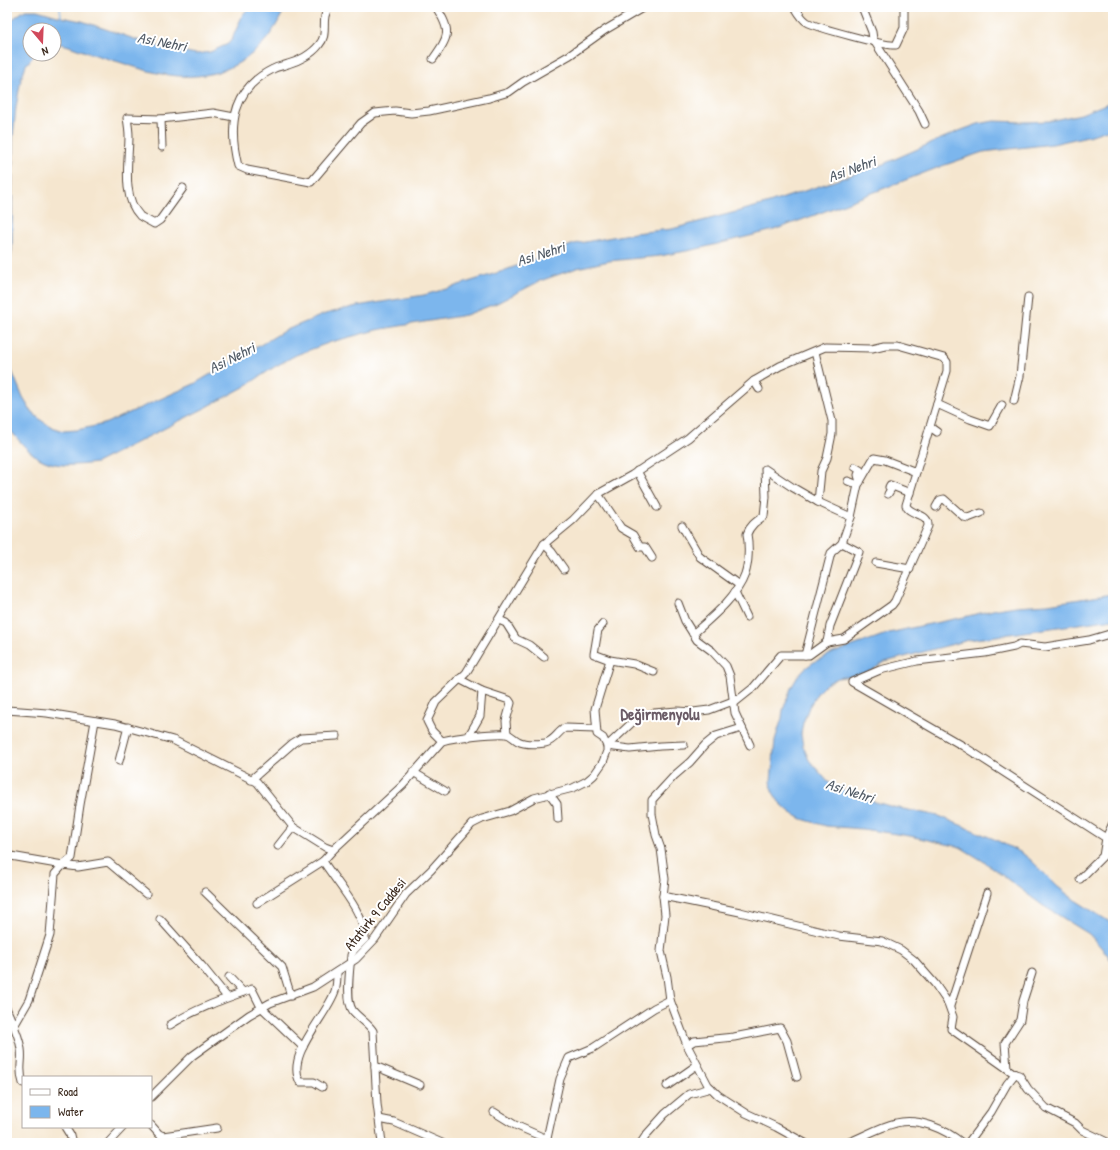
<svg xmlns="http://www.w3.org/2000/svg" width="1120" height="1150" viewBox="0 0 1120 1150" font-family="'Patrick Hand',sans-serif">
  <style>
    .water { fill: #7bb6ed; stroke: #5b7086 }
    .lines { fill: none; stroke-linecap: round; stroke-linejoin: round }
    .stream { stroke: #7bb6ed; stroke-width: 1.5 }
    .minor-casing { stroke: #574639; stroke-width: 9 }
    .minor { stroke: #fff; stroke-width: 7 }
    .labels { text-anchor: middle; stroke-width: 4; stroke-linejoin: round; paint-order: stroke }
    .street-label { font-size: 14px; fill: #3b2a1e; stroke: #fff }
    .water-label { font-size: 15px; font-style: italic; fill: #515b66; stroke: #fff }
    .quarter-label { font-size: 16px; font-weight: bold; fill: #6b5c67; stroke: #fff }
  </style>
  <rect width="100%" height="100%" fill="#fff"/>
  <filter id="ink" filterUnits="userSpaceOnUse"><feTurbulence type="fractalNoise" baseFrequency=".025" numOctaves="2"/><feDisplacementMap in="SourceGraphic" scale="8" xChannelSelector="R" yChannelSelector="G"/><feConvolveMatrix kernelMatrix="1 2 1 2 8 2 1 2 1" color-interpolation-filters="sRGB"/></filter>
  <filter id="wash" filterUnits="userSpaceOnUse"><feTurbulence type="fractalNoise" baseFrequency=".012" numOctaves="4" result="noise"/><feDisplacementMap in="SourceGraphic" scale="16" xChannelSelector="R" yChannelSelector="G"/><feGaussianBlur stdDeviation="0.9" result="paint"/><feColorMatrix in="noise" values="0 0 0 0 0 0 0 0 0 0 0 0 0 0 0 0 0 1.4 0 .05"/><feComposite in="paint" operator="in"/></filter>
  <g filter="url(#wash)">
    <rect width="100%" height="100%" fill="#f5e6cf"/>
    <g class="water">
      <path d="M 250,7 L 285,7 C 266,56 222,83 169,75 C 152,73 135,67 119,62 C 102,57 85,52 69,46 L 62,44 L 54,45 L 54,30 L 30,30 L 30,54 L 35,54 L 26,65 L 21,79 L 16,107 L 13,137 L 12,250 L 7,280 L 7,24 L 14,18 L 25,10 L 37,10 L 61,17 L 82,21 L 155,46 L 196,54 L 210,52 L 228,44 L 232,39 L 243,14 Z"/>
      <path d="M 1113,101 L 1113,128 L 1092,135 L 1053,144 L 983,152 L 942,166 L 815,215 L 774,230 L 697,249 L 660,256 L 609,261 L 577,268 L 540,281 L 497,303 L 466,315 L 376,330 L 331,342 L 296,355 L 276,366 L 244,387 L 203,409 L 96,463 C 48,469 37,464 7,426 L 7,359 L 23,398 L 31,411 L 42,421 L 52,427 L 63,431 L 77,430 L 104,424 L 194,384 L 284,331 L 325,314 L 357,306 L 424,295 L 446,289 L 503,271 L 574,244 L 634,233 L 672,229 L 766,204 L 881,165 L 959,131 L 978,124 L 994,121 L 1023,122 L 1049,121 L 1081,114 Z"/>
      <path d="M 1113,594 L 1113,619 L 969,640 L 885,662 L 872,670 L 857,675 L 838,678 L 826,684 L 818,692 L 809,707 L 803,723 L 801,734 L 803,746 L 809,760 L 828,782 L 843,790 L 865,799 L 893,807 L 939,816 L 994,839 L 1022,853 L 1032,861 L 1058,887 L 1075,900 L 1113,924 L 1113,964 L 1107,954 L 1089,934 L 1042,905 L 983,861 L 960,847 L 910,836 L 862,829 L 826,826 L 802,819 L 791,813 L 779,802 L 772,791 L 771,781 L 775,740 L 782,718 L 783,710 L 791,688 L 798,676 L 804,669 L 814,662 L 833,653 L 889,633 L 920,626 L 964,617 L 997,609 L 1016,606 L 1048,604 Z"/>
    </g>
    <g class="lines">
      <path class="stream" d="M 60,7 L 61,17"/>
    </g>
  </g>
  <g filter="url(#ink)">
    <g class="lines">
      <defs>
        <g id="minor">
          <path d="M 328,7 C 327,10 326,13 325,16 C 323,27 327,36 319,45 C 312,54 299,61 288,64 C 283,66 278,66 273,69 C 232,89 228,126 238,166 L 247,170 L 311,182 L 361,123 L 375,113 L 395,111 L 411,113 L 429,111 L 489,98 L 509,92 L 523,82 L 570,55 L 605,30 L 644,7"/>
          <path d="M 795,7 C 798,12 802,19 807,22 C 815,27 888,47 896,45 L 904,28 L 904,8"/>
          <path d="M 862,7 L 872,32 L 873,39 L 919,111 L 925,124"/>
          <path d="M 433,59 C 449,36 452,32 436,7"/>
          <path d="M 161,119 L 162,147"/>
          <path d="M 183,188 L 160,220 L 154,224 C 150,221 144,219 140,216 C 121,196 129,161 129,136 C 129,130 128,124 127,118 L 161,119 L 213,113 L 234,117"/>
          <path d="M 815,352 L 832,421 L 832,434 L 827,458 L 821,471 L 818,502 L 851,517"/>
          <path d="M 754,381 L 759,389"/>
          <path d="M 1014,401 L 1020,376 L 1028,297"/>
          <path d="M 937,404 L 970,419 L 990,426 L 1002,405"/>
          <path d="M 930,427 L 937,432"/>
          <path d="M 855,467 L 860,470 L 858,475 L 860,482"/>
          <path d="M 637,471 L 657,507"/>
          <path d="M 848,481 L 858,485"/>
          <path d="M 598,494 L 621,528 L 633,535 L 640,547 L 645,547 L 652,558"/>
          <path d="M 888,494 L 891,489 L 889,487 L 890,485 L 910,493"/>
          <path d="M 936,507 L 940,500 L 944,499 L 964,517 L 968,518 L 981,513"/>
          <path d="M 682,526 L 700,557 L 739,585"/>
          <path d="M 544,544 L 552,552 L 564,569"/>
          <path d="M 876,563 L 910,569"/>
          <path d="M 735,592 L 747,617"/>
          <path d="M 678,603 L 685,621 L 697,640 L 712,651 L 726,666 L 730,676 L 735,713 L 750,745"/>
          <path d="M 499,620 L 506,623 L 516,639 L 529,645 L 544,657"/>
          <path d="M 603,624 L 598,630 L 594,654 L 610,660 L 634,664 L 654,672"/>
          <path d="M 693,634 C 711,618 737,597 745,574 C 749,562 749,545 747,534 C 750,525 757,521 764,516 L 766,497 L 765,469 L 792,487 L 818,502"/>
          <path d="M 827,642 L 830,626 L 859,552 L 842,543"/>
          <path d="M 805,655 L 831,553 L 842,543 L 851,517 L 858,485 L 872,461 L 874,458 L 885,460 L 916,472"/>
          <path d="M 610,660 L 595,709 L 597,734 L 603,738 L 607,746 L 630,749 L 660,746 L 684,745"/>
          <path d="M 459,679 L 482,691"/>
          <path d="M 7,710 L 47,713 L 115,724 L 173,740 L 257,782 L 293,827 L 325,847 L 333,850"/>
          <path d="M 95,721 L 80,805 L 72,858 L 63,865 L 78,867 L 108,862 L 146,894"/>
          <path d="M 742,728 L 716,736 L 705,745 L 690,762 L 675,775 L 652,800 L 652,814 L 656,835 L 661,849 L 665,879 L 663,896 L 665,915 L 661,951 L 667,977 L 670,1000 L 687,1045 L 708,1085 L 718,1095 L 746,1113 L 776,1127 L 805,1143"/>
          <path d="M 468,737 L 480,716 L 482,691 L 509,700 L 511,703 L 506,721 L 507,734"/>
          <path d="M 442,741 L 432,731 L 427,721 L 436,702 L 466,673 L 544,544 L 573,520 L 598,494 L 632,475 L 688,438 L 754,381 L 780,366 L 825,347 L 872,348 L 885,345 L 898,345 L 944,358 L 947,362 L 947,371 L 906,505 C 909,516 929,512 928,526 L 895,601 L 892,605 L 844,639 L 827,642 L 809,655 L 781,655 L 753,688 L 733,704"/>
          <path d="M 119,761 L 128,727"/>
          <path d="M 413,772 L 445,791"/>
          <path d="M 251,780 L 293,743 L 301,738 L 337,736"/>
          <path d="M 549,793 L 557,804 L 558,819"/>
          <path d="M 1106,838 L 963,746 L 852,682 L 880,670 L 917,661 L 985,653 L 1014,647 L 1020,644 L 1045,647 L 1089,640 L 1113,633"/>
          <path d="M 278,846 L 293,827"/>
          <path d="M 1105,848 L 1110,851 L 1113,850"/>
          <path d="M 7,856 L 11,856 L 63,865"/>
          <path d="M 1080,879 L 1103,856 L 1106,838 L 1113,823"/>
          <path d="M 205,892 L 282,967 L 291,996"/>
          <path d="M 663,896 L 740,912 L 839,936 L 882,941 L 901,950 L 914,960 L 935,984 L 948,1003 L 953,1017 L 951,1029 L 1015,1074"/>
          <path d="M 257,903 L 323,861"/>
          <path d="M 160,919 L 202,966 L 227,997"/>
          <path d="M 229,977 L 243,992"/>
          <path d="M 950,1006 L 987,893"/>
          <path d="M 7,1010 C 12,1022 19,1035 21,1049 C 23,1062 18,1069 23,1083"/>
          <path d="M 170,1025 C 195,1009 224,999 252,989 L 261,1007 L 303,1047"/>
          <path d="M 14,1026 L 29,1000 L 50,935 L 55,874 L 63,865"/>
          <path d="M 687,1045 L 694,1041 L 734,1037 L 780,1028 L 787,1041 L 797,1077"/>
          <path d="M 375,1066 L 420,1085"/>
          <path d="M 1007,1068 L 1005,1043 L 1020,1020 L 1023,1001 L 1032,973"/>
          <path d="M 667,1086 L 697,1065"/>
          <path d="M 322,1087 L 314,1082 L 300,1082 C 285,1055 327,1016 335,991 C 337,986 337,978 337,972"/>
          <path d="M 151,1097 L 192,1056 L 249,1015 L 270,1003 L 313,987 L 356,959 L 375,939 L 406,894 L 431,870 L 472,824 L 482,819 L 510,811 L 534,798 L 573,788 L 587,781 L 594,775 L 603,762 L 607,751 L 607,746 L 638,717 L 654,713 L 677,711 L 693,712 L 709,710 L 733,701"/>
          <path d="M 494,1112 L 515,1125 L 547,1139"/>
          <path d="M 379,1119 L 394,1122 L 442,1143"/>
          <path d="M 151,1125 L 159,1134 L 163,1136 L 217,1128"/>
          <path d="M 65,1127 L 70,1135 L 72,1143"/>
          <path d="M 108,1143 L 123,1127"/>
          <path d="M 382,1143 L 377,1104 L 373,1031 C 370,1025 359,1018 353,1011 C 345,1001 350,969 351,955 L 354,950 L 365,939 C 366,914 336,882 323,861 L 333,850 L 403,785 L 442,741 C 457,737 492,733 507,734 C 511,735 514,739 518,741 C 525,745 537,744 545,743 C 555,741 557,732 565,728 L 596,729"/>
          <path d="M 546,1143 L 560,1079 L 569,1058 L 593,1048 L 654,1008 L 670,1000"/>
          <path d="M 641,1143 L 647,1134 L 665,1114 L 689,1094 L 711,1088"/>
          <path d="M 847,1143 C 863,1137 879,1127 896,1123 C 918,1117 945,1129 962,1143"/>
          <path d="M 968,1143 L 991,1112 L 1007,1084 L 1015,1074 L 1019,1075 L 1028,1089 L 1046,1108 L 1075,1123 L 1082,1130 L 1109,1143"/>
        </g>
      </defs>
      <use href="#minor" class="minor-casing"/>
      <use href="#minor" class="minor"/>
    </g>
  </g>
  <g class="labels">
    <g class="street-label">
      <text transform="translate(375 914) rotate(-51)" y="5">Atatürk 9 Caddesi</text>
    </g>
    <g class="water-label">
      <text transform="translate(162 42) rotate(11)" y="5">Asi Nehri</text>
      <text transform="translate(852 169) rotate(-20)" y="5">Asi Nehri</text>
      <text transform="translate(541 254) rotate(-18)" y="5">Asi Nehri</text>
      <text transform="translate(232 358) rotate(-27)" y="5">Asi Nehri</text>
      <text transform="translate(850 791) rotate(18)" y="5">Asi Nehri</text>
    </g>
    <g class="quarter-label">
      <text x="660" y="720">Değirmenyolu</text>
    </g>
  </g>
  <rect width="1120" height="1150" fill="none" stroke="#fff" stroke-width="24"/>
  <rect x="22" y="1076" width="130" height="52" fill="#ffffff" stroke="#b1aaa5"/>
  <rect x="30" y="1089" width="20" height="6" fill="#ffffff" stroke="#b1aaa5"/>
  <text x="58" y="1096" font-size="12" fill="#3b2a1e">Road</text>
  <rect x="30" y="1106" width="20" height="12" fill="#7bb6ed" stroke="#b1aaa5"/>
  <text x="58" y="1116" font-size="12" fill="#3b2a1e">Water</text>
  <g transform="translate(42 42) rotate(161)"><circle r="19" fill="#ffffff" stroke="#b1aaa5"/>
  <path d="M0-3L7 15L0 10L-7 15Z" fill="#d1495b"/>
  <text y="-6" font-size="11" font-weight="bold" text-anchor="middle" fill="#3b2a1e">N</text>
  </g>
</svg>
